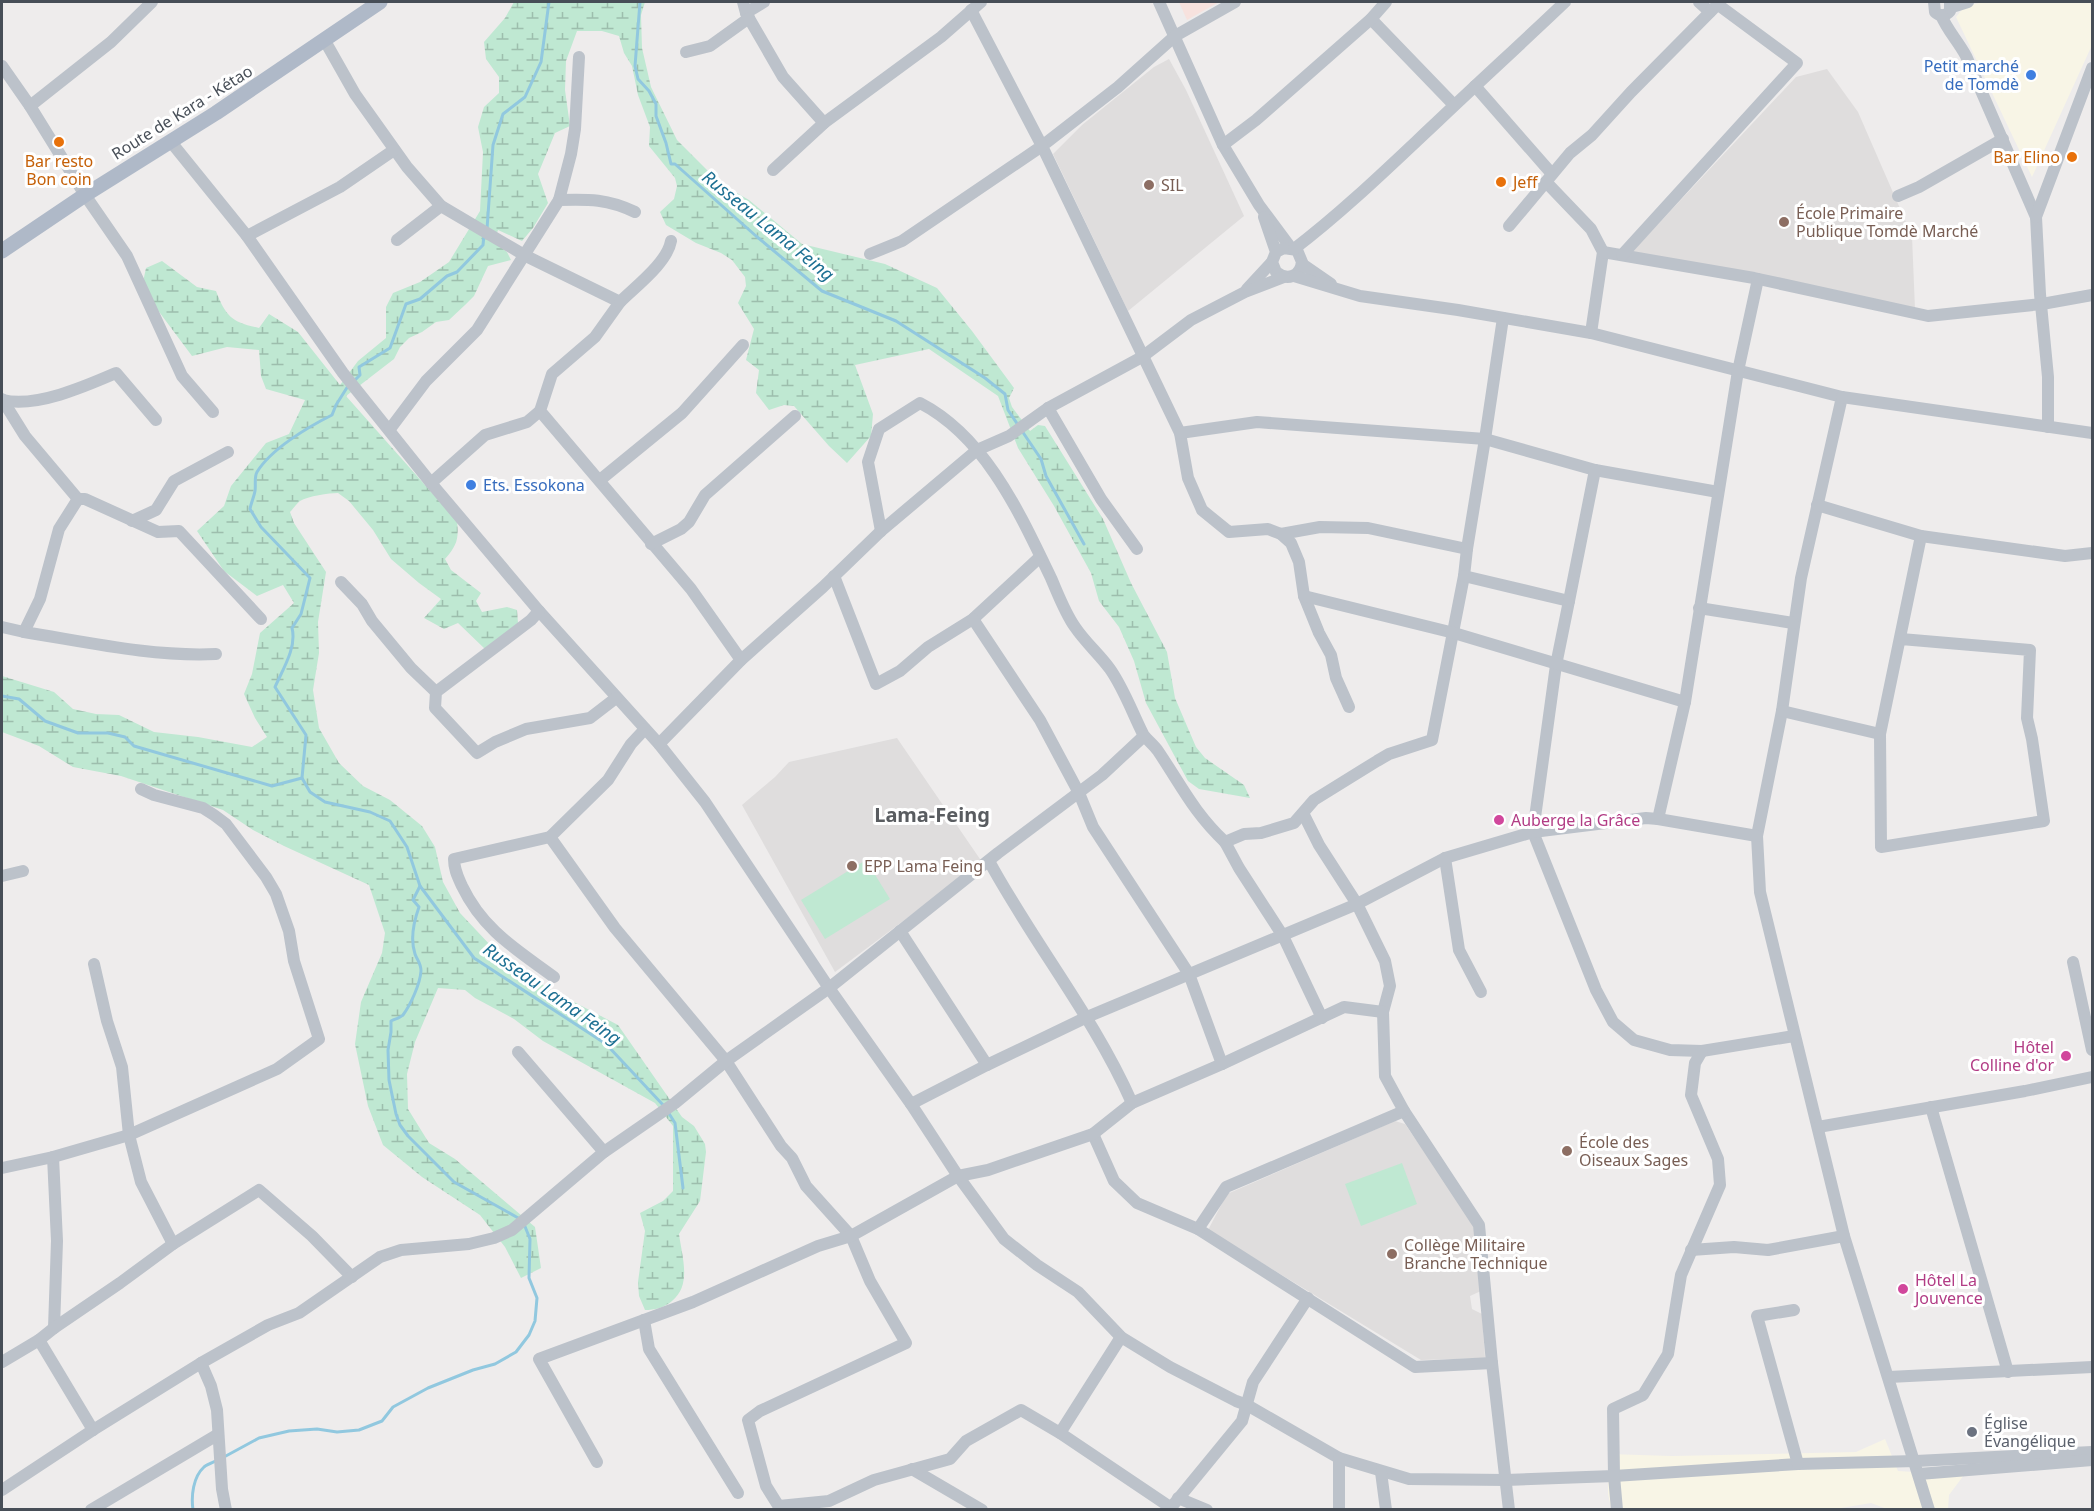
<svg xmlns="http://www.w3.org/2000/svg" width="2094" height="1511" viewBox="0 0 2094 1511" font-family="'Noto Sans',sans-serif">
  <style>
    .commercial { fill: #f8f5e6 }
    .education { fill: #dfdddd }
    .medical { fill: #f7e2de }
    .wetland { fill: url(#wetland-marsh) }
    .pitch { fill: #bfe8d2 }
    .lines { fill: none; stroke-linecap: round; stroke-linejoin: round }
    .stream { stroke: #91c8df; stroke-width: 3 }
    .minor { stroke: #bcc2ca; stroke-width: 12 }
    .major { stroke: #afb9c8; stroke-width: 15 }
    .shop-dot { fill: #3f7fe0; stroke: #fff; stroke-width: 2 }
    .food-dot { fill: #e8710a; stroke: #fff; stroke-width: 2 }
    .education-dot { fill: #8d6e63; stroke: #fff; stroke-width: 2 }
    .hotel-dot { fill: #d1479c; stroke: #fff; stroke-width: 2 }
    .worship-dot { fill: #6b7280; stroke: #fff; stroke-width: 2 }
    .labels { text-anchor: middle; stroke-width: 6; stroke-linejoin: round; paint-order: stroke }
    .shop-label { font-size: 16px; fill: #366cbe; stroke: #fff; text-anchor: end }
    .street-label { font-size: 16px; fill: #474e57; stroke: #fff }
    .food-label { font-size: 16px; fill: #c56008; stroke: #fff; text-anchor: end }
    .education-label { font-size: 16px; fill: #785e54; stroke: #fff; text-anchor: start }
    .hotel-label { font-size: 16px; fill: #b23c85; stroke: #fff; text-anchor: start }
    .worship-label { font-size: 16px; fill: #5b616d; stroke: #fff; text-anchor: start }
    .water-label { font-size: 18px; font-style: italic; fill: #1d7093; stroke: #fff }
    .quarter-label { font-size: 20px; font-weight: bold; fill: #595c60; stroke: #fff }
  </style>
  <defs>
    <pattern id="wetland-marsh" width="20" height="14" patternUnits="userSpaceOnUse" patternTransform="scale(1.5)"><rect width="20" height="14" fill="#bfe8d2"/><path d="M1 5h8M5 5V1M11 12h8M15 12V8" fill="none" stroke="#9dbead"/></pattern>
  </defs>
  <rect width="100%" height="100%" fill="#eeecec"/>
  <g class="commercial">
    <path d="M 1984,2 L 2092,2 L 2092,45 L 2032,177 L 1956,17 L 1965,6 Z"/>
    <path d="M 1885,1439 L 1898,1471 L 1964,1475 L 1949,1495 L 1948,1509 L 1887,1509 L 1871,1503 L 1829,1510 L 1616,1509 L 1611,1507 L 1608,1494 L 1608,1454 L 1672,1456 L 1856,1452 Z"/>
  </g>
  <g class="education">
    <path d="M 1169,59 L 1186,90 L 1244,216 L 1128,311 L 1053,154 L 1082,125 L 1154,67 Z"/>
    <path d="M 1827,69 L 1858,112 L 1912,236 L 1915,309 L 1632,252 L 1796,77 Z"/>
    <path d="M 897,738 L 982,862 L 835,972 L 742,805 L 775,777 L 789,762 Z"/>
    <path d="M 1395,1121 L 1405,1124 L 1476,1227 L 1481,1291 L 1470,1296 L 1472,1309 L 1482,1314 L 1485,1358 L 1421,1360 L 1208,1230 L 1227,1194 Z"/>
  </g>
  <path class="medical" d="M 1179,2 L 1219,2 L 1187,20 Z"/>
  <path class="wetland" d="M 514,2 L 645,2 L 641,15 L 642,48 L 651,87 L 677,140 L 720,183 L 749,200 L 802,244 L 885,264 L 937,288 L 972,331 L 1014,388 L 1009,398 L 1012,407 L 1030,431 L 1038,425 L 1045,426 L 1103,519 L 1131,583 L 1167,652 L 1175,698 L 1196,747 L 1205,758 L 1244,785 L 1250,798 L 1199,789 L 1188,781 L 1146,703 L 1134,661 L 1119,627 L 1099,601 L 1091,573 L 1054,506 L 1018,448 L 998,396 L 929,349 L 855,365 L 873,414 L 871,436 L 847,463 L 829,446 L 794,406 L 784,405 L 769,410 L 756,393 L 759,370 L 746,360 L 754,329 L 738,303 L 746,286 L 745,277 L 732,260 L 721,253 L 696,243 L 666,225 L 660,212 L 674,199 L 677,186 L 675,178 L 649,146 L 650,127 L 638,95 L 632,66 L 624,53 L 619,36 L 602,31 L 577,31 L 566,61 L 565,90 L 570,126 L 555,133 L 538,174 L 548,203 L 533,228 L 522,241 L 498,230 L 494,242 L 507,252 L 511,260 L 488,266 L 474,296 L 465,305 L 449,320 L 436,322 L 422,332 L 409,338 L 400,347 L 394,359 L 346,396 L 457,521 C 459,539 457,545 445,559 L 451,570 L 481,593 L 476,601 L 482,612 L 507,607 L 517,610 L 518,623 L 485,649 L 458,623 L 444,629 L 424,618 L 441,599 L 419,583 L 391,559 L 373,530 L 349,501 L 338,493 C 329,493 308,496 300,501 C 297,503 293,509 290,512 L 294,523 L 326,572 L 318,622 L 319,653 L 313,690 L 319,728 L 339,763 L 363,786 L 390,800 L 422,826 L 435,847 L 443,882 L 460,913 L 492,947 L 513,967 L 555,992 L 618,1025 L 682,1117 L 694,1126 L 705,1144 L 706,1152 L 700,1201 L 679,1234 C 682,1257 692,1285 672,1301 C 664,1308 654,1310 645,1310 L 639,1296 L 638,1282 L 645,1231 L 640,1213 L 663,1201 L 673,1191 L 673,1126 L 655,1103 L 543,1041 L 514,1019 L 475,998 L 465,990 L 438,988 L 415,1042 L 407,1074 L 408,1109 L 429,1143 L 455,1159 L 535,1227 L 541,1268 L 521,1278 L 505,1247 L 480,1215 L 422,1177 L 383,1145 L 368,1106 L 355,1044 L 361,1002 L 382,953 L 385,933 L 369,885 L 284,846 L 253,830 L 223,810 L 121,776 L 73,767 L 39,746 L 2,732 L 2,676 L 54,692 L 73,709 L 96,714 L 119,715 L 154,732 L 198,737 L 252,747 L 267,737 L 255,718 L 244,694 L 252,674 L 260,633 L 294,603 L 283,585 L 257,596 L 224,571 L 197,531 L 224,506 L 231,486 L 266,443 L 289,434 L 305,400 L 266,389 L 261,376 L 259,350 L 227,347 L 192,356 L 151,301 L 143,282 L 146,268 L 162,261 L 197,287 L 216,291 C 226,317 232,322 259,328 L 269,314 L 298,332 L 340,385 L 358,361 L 386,338 L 386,307 L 393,293 L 420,282 L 449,262 L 480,211 L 483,152 L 478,127 L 484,107 L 499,93 L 499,77 L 486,59 L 484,42 L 505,18 Z"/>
  <g class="pitch">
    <path d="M 866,860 L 890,899 L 825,939 L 801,900 Z"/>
    <path d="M 1402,1163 L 1417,1204 L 1361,1226 L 1345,1184 Z"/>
  </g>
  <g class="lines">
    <g class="stream">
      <path d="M 640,2 L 635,66 L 638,79 L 649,91 L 656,104 L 656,116 L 666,143 L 671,164 L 675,164 L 756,236 L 822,291 L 896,321 L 985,378 L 1005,394 L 1008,410 L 1018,425"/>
      <path d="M 487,229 L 493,145 L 503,114 L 525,97 L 541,62 L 549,2"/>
      <path d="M 353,382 L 360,375 L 359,367 L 390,348 L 406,304 L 420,299 L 447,276 L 457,272 L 483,245 L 484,235"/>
      <path d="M 348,386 L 336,405 L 332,415 C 308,427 271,449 257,472 C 254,477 256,485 255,491 C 254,497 251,503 250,509 L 261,527 L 310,578 L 301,614 L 292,628 C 297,647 283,669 275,687 L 306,735 L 302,778 L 310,792 L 325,802 L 370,812 L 390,821 L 407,847 L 420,886 L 474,958 L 606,1044 L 664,1106"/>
      <path d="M 1022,431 L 1041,459 L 1046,476 L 1084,544"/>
      <path d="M 2,696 L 19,699 L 45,721 L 78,733 L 108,733 L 125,737 L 134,746 L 272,786 L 302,778"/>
      <path d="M 420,886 L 413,900 L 419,907 C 414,921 410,939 415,954 C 417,960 421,963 421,971 C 420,984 411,1004 403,1015 C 400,1018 395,1019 391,1021 L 391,1032 L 388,1050 L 389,1080 L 396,1114 L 400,1125 L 408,1136 L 454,1182 L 520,1219"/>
      <path d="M 668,1112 L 675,1123 L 683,1188"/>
      <path d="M 224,1457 L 259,1438 L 289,1431 L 317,1429 L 337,1432 L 359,1430 L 382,1421 L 393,1407 L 428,1388 L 473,1370 L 495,1364 L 516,1352 L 529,1335 L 535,1321 L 537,1298 L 529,1278 L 530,1239 L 524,1224"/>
      <path d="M 193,1510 C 191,1496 193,1477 204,1467 C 208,1464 214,1462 218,1460"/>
    </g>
    <g class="minor">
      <path d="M 743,2 L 746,13 L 783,77 L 824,123"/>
      <path d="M 1159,2 L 1223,145 L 1259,205 L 1291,248"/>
      <path d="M 1235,2 L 1175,36 L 1118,87 L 1042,146 L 1180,433 L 1188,478 L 1202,510 L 1229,532 L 1268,529 L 1281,534 L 1320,527 L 1368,528 L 1467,549"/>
      <path d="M 1699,2 L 1710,12"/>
      <path d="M 1934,2 L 1935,12 C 1940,17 1946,16 1950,11 L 1950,2"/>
      <path d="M 1952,7 L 1968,2"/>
      <path d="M 746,13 L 764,2"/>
      <path d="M 1941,15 C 1947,30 1958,41 1966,56 L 2036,217 L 2040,294 L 2048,377 L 2048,427"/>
      <path d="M 1371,19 L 1454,105"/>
      <path d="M 325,41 L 355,94 L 407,167 L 441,206 L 526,256 L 620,302 L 595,337 L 552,374 L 540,411 L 691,589 L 741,660"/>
      <path d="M 686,52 L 710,46 L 749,18"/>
      <path d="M 2,66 L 30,106 L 85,195 L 127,256 L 182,376 L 213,412"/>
      <path d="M 1475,86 L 1552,174"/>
      <path d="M 30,106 L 111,42 L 152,2"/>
      <path d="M 171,142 L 247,236 L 343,373 L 431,483 L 539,611 L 659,744 L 705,802 L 829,988 L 911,1104 L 958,1176 L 1004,1239 L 1037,1265 L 1078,1292 L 1121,1337 L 1170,1367 L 1236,1401 L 1247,1405 L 1339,1458 L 1409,1479 L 1506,1480 L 1614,1476 L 1798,1464 L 1916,1461 L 2092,1452"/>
      <path d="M 1223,145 L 1256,120 L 1371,19 L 1386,2"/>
      <path d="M 773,170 L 824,123 L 941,37 L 981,2"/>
      <path d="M 1546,182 L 1591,229 L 1603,252 L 1591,333"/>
      <path d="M 1898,196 L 1919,187 L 2003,139"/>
      <path d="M 559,200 L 571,154 L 575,129 L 579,57"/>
      <path d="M 1264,217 L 1276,252 L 1272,262 L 1276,272 C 1287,281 1300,277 1302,262 L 1297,250 L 1284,248 L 1276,252"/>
      <path d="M 2036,217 L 2092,68"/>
      <path d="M 1509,226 L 1570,153 L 1592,135 L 1631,92 L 1720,2"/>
      <path d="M 247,236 L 340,187 L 394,150"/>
      <path d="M 397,240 L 441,206"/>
      <path d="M 1294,249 C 1345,210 1391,165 1438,121 C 1480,81 1523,42 1565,2"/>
      <path d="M 1603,252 L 1754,278 L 1928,316 L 2042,304 L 2092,295"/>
      <path d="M 870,254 L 902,241 L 1042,146 L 971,10"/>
      <path d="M 1622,255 L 1797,63 L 1717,4"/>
      <path d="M 1302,264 L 1331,284"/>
      <path d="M 1294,276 L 1360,296 L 1458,310 L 1591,333 L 1842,397 L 1801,578 L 1782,711 L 1757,836 L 1760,892 L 1844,1236 L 1929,1510"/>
      <path d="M 1247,289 L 1272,262"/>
      <path d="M 620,302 C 636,286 667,263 671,241"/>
      <path d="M 1842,397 L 2092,433"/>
      <path d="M 2,399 L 25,436 L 78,499 L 85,499 L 158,532 L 179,531 L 261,619"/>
      <path d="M 3,400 C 36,408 86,386 116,373 L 156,420"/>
      <path d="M 1048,408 L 1101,499 L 1137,549"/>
      <path d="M 390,429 L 426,381 L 477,330 L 559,200 C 589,199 608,199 635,212"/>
      <path d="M 1180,433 L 1257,422 L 1485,439 L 1595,470 L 1718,492"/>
      <path d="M 600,480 L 682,413 L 743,345"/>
      <path d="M 431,483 L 485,435 L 527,422 L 540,411"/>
      <path d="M 78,499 L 59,529 L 40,599 L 24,632 C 87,642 152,657 216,654"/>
      <path d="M 1817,505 L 1921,536 L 2065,556 L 2092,553"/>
      <path d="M 132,521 L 156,510 L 174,481 L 228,452"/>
      <path d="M 881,531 L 868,462 L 879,429 L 920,403 C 986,437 1020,514 1051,578 C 1058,594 1065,613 1075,627 C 1085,642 1099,654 1110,669 C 1124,689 1132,712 1143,734 C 1147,740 1154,745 1158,751 C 1181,785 1194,813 1225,842 L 1244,834 L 1261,833 L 1294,823 L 1314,800 L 1377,761 L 1389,754 L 1432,740 L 1464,576 L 1467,549 L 1485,439 L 1503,318"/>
      <path d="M 1281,534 L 1291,543 L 1299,562 L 1304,596 L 1319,633 L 1331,655 L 1336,678 L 1349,707"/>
      <path d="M 651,544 L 681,529 L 689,522 L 705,495 L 795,416"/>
      <path d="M 834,576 L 876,684 L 900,671 L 928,647 L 973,619 L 1040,557"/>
      <path d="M 1464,576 L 1569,601 L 1556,665 L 1533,832 L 1596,990 L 1613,1022 L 1634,1040 L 1670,1050 L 1702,1051 L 1794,1036"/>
      <path d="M 341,582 L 362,604 L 372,621 L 411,668 L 436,692"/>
      <path d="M 1304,596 L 1454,633 L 1685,702"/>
      <path d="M 1569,601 L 1595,470"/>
      <path d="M 1699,608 L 1793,623"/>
      <path d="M 539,611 L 531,620 L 436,692 L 435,708 L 477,753 L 495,742 L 526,729 L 590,718 L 616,698"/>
      <path d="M 973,619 L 1040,720 L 1079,793 L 1093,827 L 1189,974 L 1222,1064"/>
      <path d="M 2,627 L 24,632"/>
      <path d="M 1901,639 L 2030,650 L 2027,718 L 2032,739 L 2044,821 L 1881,847 L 1880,734 L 1921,536"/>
      <path d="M 1782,711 L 1880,734"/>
      <path d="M 659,744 L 741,660 L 823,587 L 881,531 L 977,450 L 1009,436 L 1048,408 L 1142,357 L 1191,320 L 1245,292 L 1284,277"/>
      <path d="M 1303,813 L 1319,845 L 1357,904 L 1385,961 L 1390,986 L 1383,1012 L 1385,1076 L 1404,1111 L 1479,1225 L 1492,1363 L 1509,1510"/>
      <path d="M 1658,819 L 1685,702 L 1738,371 L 1758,279"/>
      <path d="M 550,837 L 615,928 L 726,1061 L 781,1146 L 792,1158 L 806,1186 L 851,1236 L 870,1281 L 906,1343 L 760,1411 L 748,1420 L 766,1486 L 781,1510"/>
      <path d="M 1225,842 L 1239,868 L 1283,936 L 1322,1018"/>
      <path d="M 1445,858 L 1459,950 L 1481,992"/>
      <path d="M 989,861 C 1034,944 1094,1017 1132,1103"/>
      <path d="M 2,876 L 23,871"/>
      <path d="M 900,931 L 987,1065"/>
      <path d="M 2073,962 L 2092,1050"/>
      <path d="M 94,964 L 107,1021 L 122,1067 L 129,1135 L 141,1182 L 173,1244"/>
      <path d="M 554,977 C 516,949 483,930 462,886 C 458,877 454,870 454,859 L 550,837 L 608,780 L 631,744 L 645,729"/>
      <path d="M 518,1052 L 604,1152"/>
      <path d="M 911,1104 L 987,1065 L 1087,1017 L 1357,904 L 1445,858 L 1533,832 L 1646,818 L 1658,819 L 1757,836"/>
      <path d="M 1931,1107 L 2008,1372"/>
      <path d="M 1818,1127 L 2025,1091 L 2092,1077"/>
      <path d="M 1093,1134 L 1114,1181 L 1137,1203 L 1198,1229 L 1415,1367 L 1492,1363"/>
      <path d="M 53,1157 L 57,1241 L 54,1328"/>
      <path d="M 2,1168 L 53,1157 L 129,1135 L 277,1069 L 319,1039 L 294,961 L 289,931 L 276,894 L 266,877 L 226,824 L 214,815 L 203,808 L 154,795 L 141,789"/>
      <path d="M 1198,1229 L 1226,1187 L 1404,1111"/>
      <path d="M 1691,1250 L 1734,1247 L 1768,1250 L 1844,1236"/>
      <path d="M 1794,1310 L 1757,1316 L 1798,1464"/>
      <path d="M 644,1320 L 649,1349 L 738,1493"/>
      <path d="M 39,1340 L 93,1430"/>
      <path d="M 2,1362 L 39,1340 L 54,1328 L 120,1283 L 173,1244 L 259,1190 L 312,1236 L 352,1277"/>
      <path d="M 201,1363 L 211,1386 L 217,1410 L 222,1489 L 226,1510"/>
      <path d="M 1889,1377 L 2092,1367"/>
      <path d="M 1060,1433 L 1121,1337"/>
      <path d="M 1339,1458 L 1339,1510"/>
      <path d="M 597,1462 L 539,1359 L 693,1302 L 818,1246 L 851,1236 L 958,1176 L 988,1170 L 1093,1134 L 1132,1103 L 1222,1064 L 1344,1007 L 1383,1012"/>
      <path d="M 912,1469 L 982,1510"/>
      <path d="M 1381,1472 L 1386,1510"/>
      <path d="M 1919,1474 L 2092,1460"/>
      <path d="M 2,1490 L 93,1430 L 201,1363 L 268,1325 L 299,1313 L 380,1257 L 401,1250 L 469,1244 L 494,1238 L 512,1230 L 604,1152 L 675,1103 L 726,1061 L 829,988 L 998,853 L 1102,775 L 1144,736"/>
      <path d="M 1178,1498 L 1207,1510"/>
      <path d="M 779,1506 L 829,1501 L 874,1480 L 950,1459 L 966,1441 L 1021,1410 L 1060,1433 L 1170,1507"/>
      <path d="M 91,1510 L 217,1435"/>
      <path d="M 1169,1510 L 1242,1421 L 1253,1382 L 1308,1298"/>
      <path d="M 1617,1510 L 1614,1476 L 1613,1409 L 1643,1395 L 1668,1354 L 1681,1275 L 1720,1185 L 1718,1159 L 1691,1095 L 1695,1063 L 1702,1051"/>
    </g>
    <path class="major" d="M 2,251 L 85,195 L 216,113 L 380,2"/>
  </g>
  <g class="shop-dot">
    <circle cx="2031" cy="75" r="6"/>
    <circle cx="471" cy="485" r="6"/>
  </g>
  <g class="food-dot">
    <circle cx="59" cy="142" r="6"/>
    <circle cx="2072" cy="157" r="6"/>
    <circle cx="1501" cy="182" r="6"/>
  </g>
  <g class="education-dot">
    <circle cx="1149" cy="185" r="6"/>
    <circle cx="1784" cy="222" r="6"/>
    <circle cx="852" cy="866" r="6"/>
    <circle cx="1567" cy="1151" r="6"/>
    <circle cx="1392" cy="1254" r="6"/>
  </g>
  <g class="hotel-dot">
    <circle cx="1499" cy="820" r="6"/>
    <circle cx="2066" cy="1056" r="6"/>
    <circle cx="1903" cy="1289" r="6"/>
  </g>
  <circle class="worship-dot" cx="1972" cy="1432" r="6"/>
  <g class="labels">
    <g class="shop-label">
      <text x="2019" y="72">Petit marché<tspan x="2019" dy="18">de Tomdè</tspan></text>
      <text x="483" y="491" text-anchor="start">Ets. Essokona</text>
    </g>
    <g class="street-label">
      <text transform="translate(182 112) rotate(-32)" y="6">Route de Kara - Kétao</text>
    </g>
    <g class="food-label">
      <text x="2060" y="163">Bar Elino</text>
      <text x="59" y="167" text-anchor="middle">Bar resto<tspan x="59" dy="18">Bon coin</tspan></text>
      <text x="1513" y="188" text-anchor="start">Jeff</text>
    </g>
    <g class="education-label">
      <text x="1161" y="191">SIL</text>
      <text x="1796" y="219">École Primaire<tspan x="1796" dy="18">Publique Tomdè Marché</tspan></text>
      <text x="864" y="872">EPP Lama Feing</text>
      <text x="1579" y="1148">École des<tspan x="1579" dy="18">Oiseaux Sages</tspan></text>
      <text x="1404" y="1251">Collège Militaire<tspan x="1404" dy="18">Branche Technique</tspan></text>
    </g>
    <g class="hotel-label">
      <text x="1511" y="826">Auberge la Grâce</text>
      <text x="2054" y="1053" text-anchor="end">Hôtel<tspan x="2054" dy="18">Colline d'or</tspan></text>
      <text x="1915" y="1286">Hôtel La<tspan x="1915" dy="18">Jouvence</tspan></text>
    </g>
    <g class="worship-label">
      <text x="1984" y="1429">Église<tspan x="1984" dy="18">Évangélique</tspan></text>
    </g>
    <g class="water-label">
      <text transform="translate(768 226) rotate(39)" y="6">Russeau Lama Feing</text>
      <text transform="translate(552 994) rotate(35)" y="6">Russeau Lama Feing</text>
    </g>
    <g class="quarter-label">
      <text x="932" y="822">Lama-Feing</text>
    </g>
  </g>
  <rect width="2094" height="1511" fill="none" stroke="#474e57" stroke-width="6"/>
</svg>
